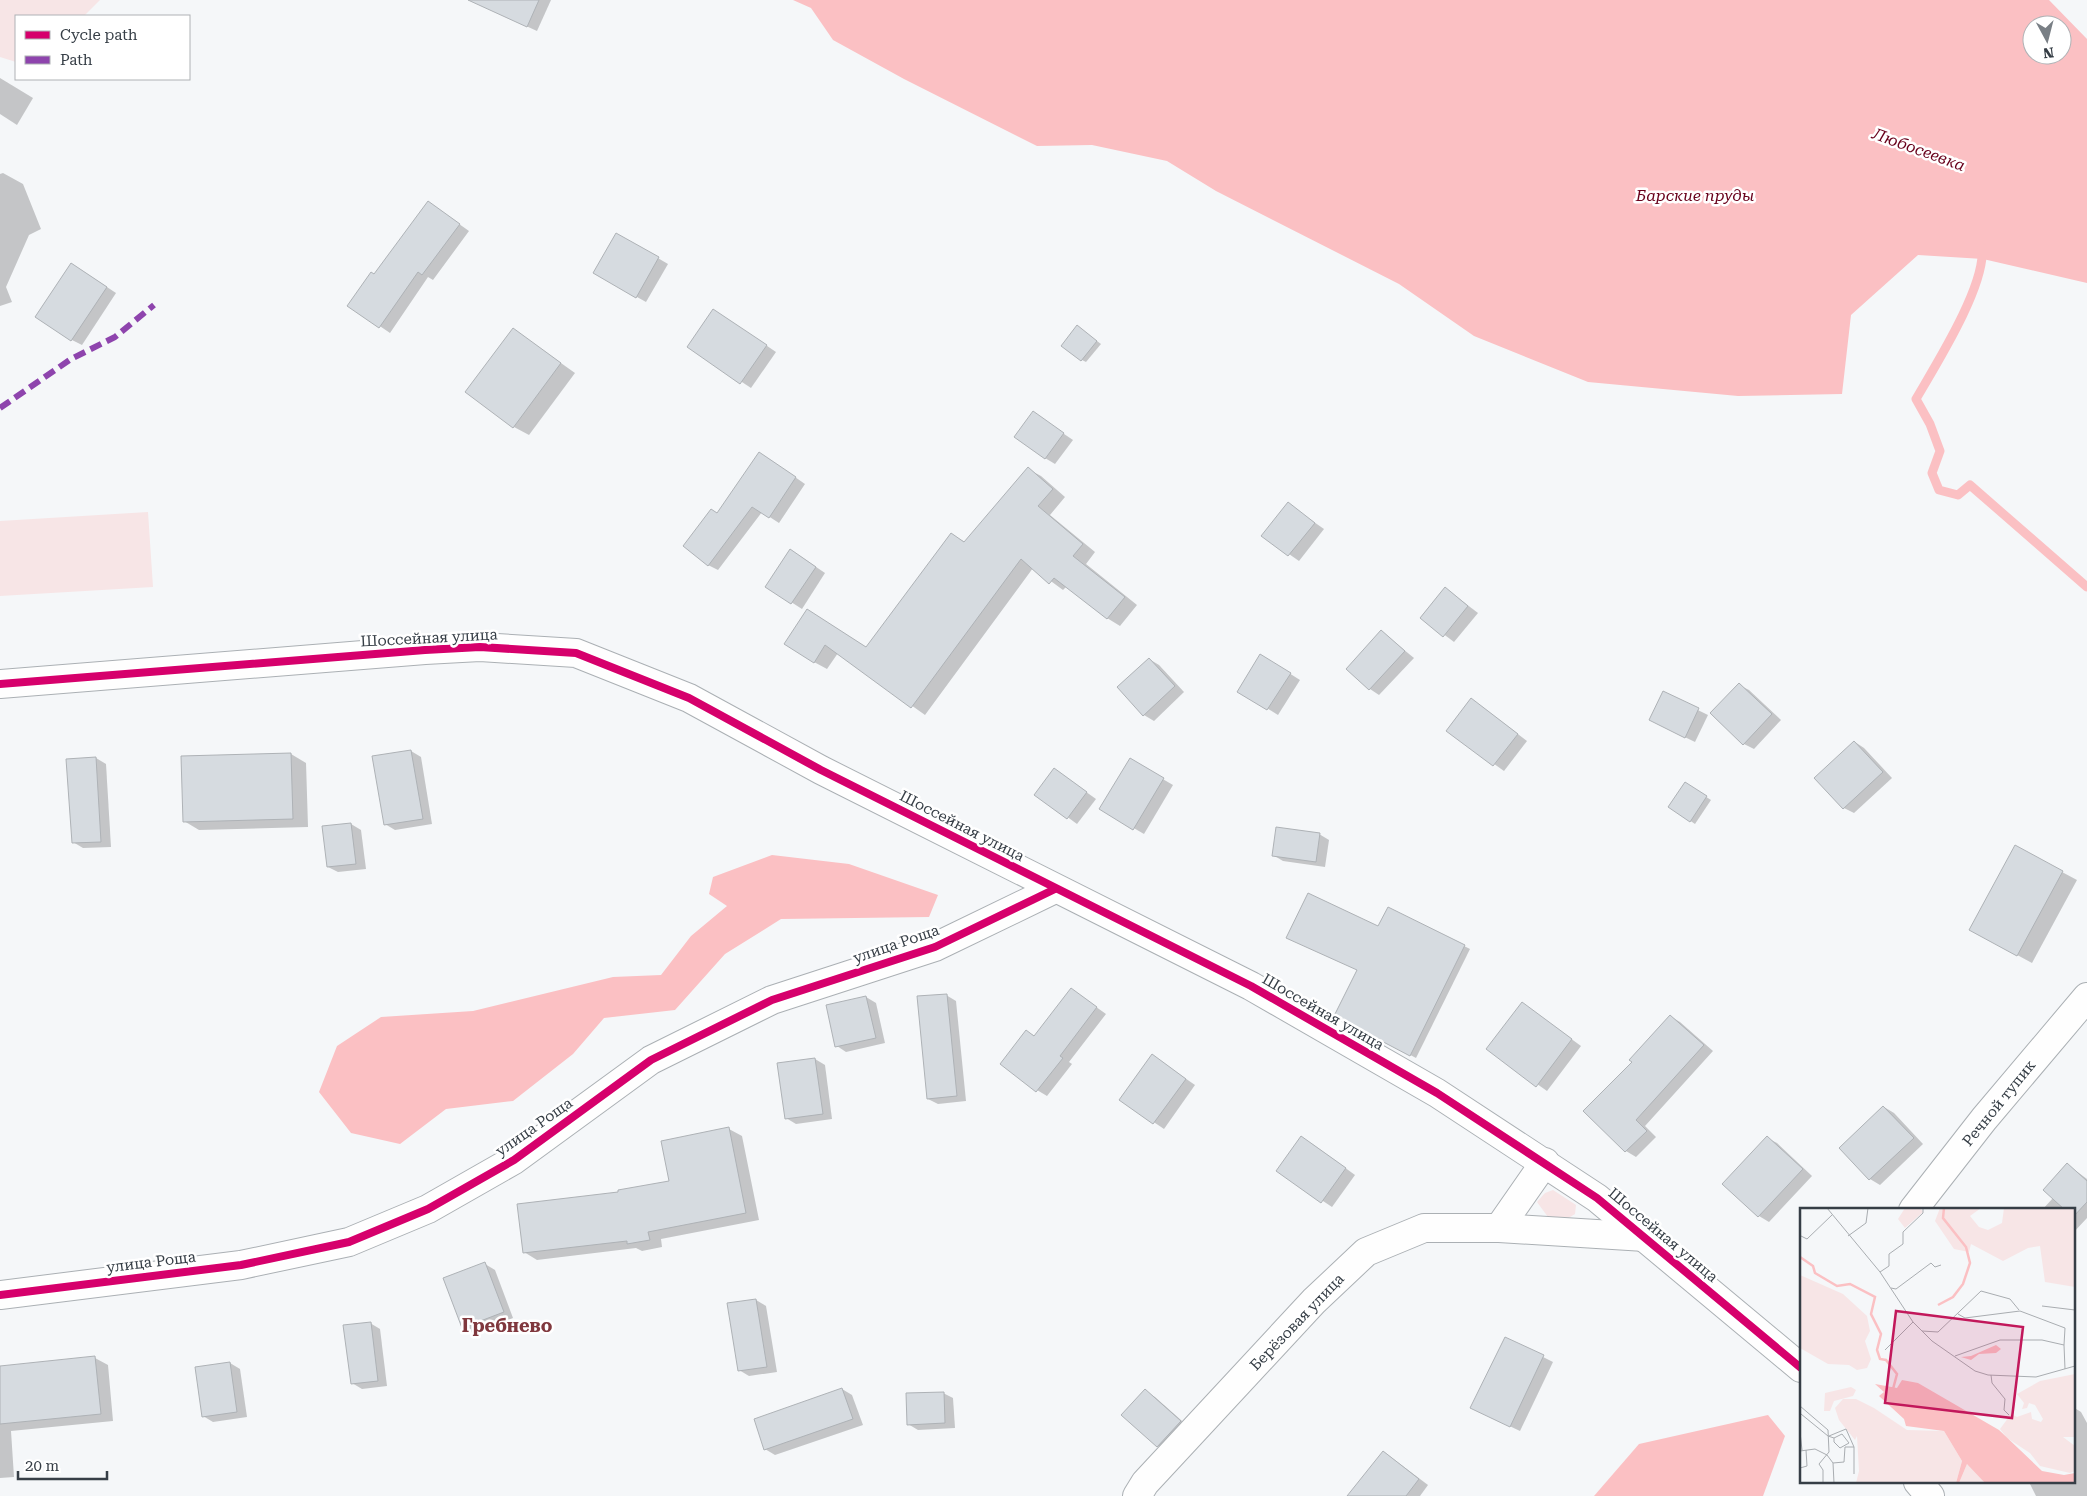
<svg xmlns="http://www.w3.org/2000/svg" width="2087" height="1496" viewBox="0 0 2087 1496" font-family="'Roboto Serif',serif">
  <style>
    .green { fill: #f7e5e6 }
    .water { fill: #fbc0c3; fill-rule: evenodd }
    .shadow { fill: #0003 }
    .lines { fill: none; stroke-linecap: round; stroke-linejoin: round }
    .stream { stroke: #fbc0c3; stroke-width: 9 }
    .building { fill: #d6dbe0; stroke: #aeb2b6 }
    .minor-casing { stroke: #abb0b4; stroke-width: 30 }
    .minor { stroke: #fefefe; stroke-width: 28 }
    .quiet { stroke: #8e44ad; stroke-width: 6; stroke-dasharray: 12 6; stroke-linecap: butt }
    .cycleway-casing { stroke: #fff; stroke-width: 11 }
    .cycleway { stroke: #d6006c; stroke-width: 8 }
    .labels { text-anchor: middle; stroke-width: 5; stroke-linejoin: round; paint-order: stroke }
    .street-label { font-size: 15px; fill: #363e46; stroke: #fff }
    .water-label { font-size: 16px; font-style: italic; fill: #68011b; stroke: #fff }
    .quarter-label { font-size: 18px; font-weight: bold; fill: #80383e; stroke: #fff }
    .inset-river { fill: none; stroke: #fbc0c3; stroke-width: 2.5 }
    .inset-road { fill: none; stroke: #a9adb1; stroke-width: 1 }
    .view { fill: #c2185b; fill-opacity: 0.15; stroke: #c2185b; stroke-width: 2.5 }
    .inset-edge { fill: none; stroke: #363e46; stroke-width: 2.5 }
  </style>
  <rect width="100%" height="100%" fill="#f5f7f9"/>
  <g class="green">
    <path d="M 0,0 L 100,0 L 84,16 L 16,16 L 16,62 L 0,57 Z"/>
    <path d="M 148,512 L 153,587 L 0,596 L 0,521 Z"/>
    <path d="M 1553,1190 L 1576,1205 L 1575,1214 L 1565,1220 L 1548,1217 L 1537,1202 L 1545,1193 Z"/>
  </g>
  <g class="water">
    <path d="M 793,0 L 2049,0 L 2087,39 L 2087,283 L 1983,259 L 1918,255 L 1851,315 L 1842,394 L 1738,396 L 1588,382 L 1474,336 L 1399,284 L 1216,191 L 1167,161 L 1092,145 L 1037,146 L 904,79 L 833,40 L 811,8 ZM 2032,25 L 2062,25 L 2062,55 L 2032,55 Z"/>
    <path d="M 772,855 L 849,864 L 938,895 L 929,917 L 781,919 L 725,954 L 675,1010 L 604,1018 L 573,1054 L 513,1101 L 446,1109 L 400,1144 L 351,1133 L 319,1092 L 337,1046 L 381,1017 L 473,1011 L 613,977 L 661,975 L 691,936 L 727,906 L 709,894 L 713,877 Z"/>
    <path d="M 1768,1415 L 1785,1436 L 1763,1496 L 1594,1496 L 1639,1444 Z"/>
  </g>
  <g class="shadow">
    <path d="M 481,0 L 551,0 L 537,31 L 489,9 Z"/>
    <path d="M 0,78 L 33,98 L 17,125 L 0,114 Z"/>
    <path d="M 3,173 L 23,184 L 41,229 L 29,235 L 6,287 L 12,302 L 0,306 L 0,174 Z"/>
    <path d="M 428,202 L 469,231 L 433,280 L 428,277 L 390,333 L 349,305 L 375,275 Z"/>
    <path d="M 617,234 L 668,264 L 646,302 L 594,273 Z"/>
    <path d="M 81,270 L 116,293 L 82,345 L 72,340 Z"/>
    <path d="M 723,316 L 776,352 L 751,388 L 689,347 Z"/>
    <path d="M 513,329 L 575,373 L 529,435 L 514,427 Z"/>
    <path d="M 1082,330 L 1101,344 L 1086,362 L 1082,360 Z"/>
    <path d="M 1033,413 L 1073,440 L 1055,464 L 1045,458 Z"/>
    <path d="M 769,459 L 805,484 L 779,523 L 762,512 L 718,570 L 708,565 L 718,514 Z"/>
    <path d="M 1028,469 L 1041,476 L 1065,497 L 1050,515 L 1095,552 L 1086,564 L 1137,605 L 1120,626 L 1107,618 L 1067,586 L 1063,590 L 1033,568 L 925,715 L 838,653 L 827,669 L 814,662 L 820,618 L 867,648 L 951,534 L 965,542 Z"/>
    <path d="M 1288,504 L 1324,529 L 1299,561 L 1263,536 Z"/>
    <path d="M 800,556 L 825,573 L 802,609 L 766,586 Z"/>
    <path d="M 1445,588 L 1478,613 L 1454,642 L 1421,617 Z"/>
    <path d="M 1382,632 L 1414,658 L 1379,695 L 1370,689 L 1348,669 Z"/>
    <path d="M 1149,659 L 1159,665 L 1184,692 L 1154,721 L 1144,715 L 1119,687 Z"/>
    <path d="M 1270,661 L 1300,680 L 1278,715 L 1239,691 Z"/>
    <path d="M 1739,685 L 1749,690 L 1781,720 L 1754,749 L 1744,744 Z"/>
    <path d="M 1663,693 L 1708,715 L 1695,742 L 1660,725 Z"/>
    <path d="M 1481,706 L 1527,741 L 1504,771 L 1448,731 Z"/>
    <path d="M 1855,742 L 1864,748 L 1892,778 L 1854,813 L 1844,808 Z"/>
    <path d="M 411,751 L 421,757 L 432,824 L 395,830 L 385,824 Z"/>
    <path d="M 291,754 L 306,763 L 308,827 L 199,830 L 184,821 Z"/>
    <path d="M 96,758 L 106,764 L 111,847 L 83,848 L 73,842 L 68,760 Z"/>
    <path d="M 1130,760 L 1173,785 L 1144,834 L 1101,809 Z"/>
    <path d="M 1054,769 L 1096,799 L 1077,824 L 1036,794 Z"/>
    <path d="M 1686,784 L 1711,800 L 1695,824 L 1670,807 Z"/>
    <path d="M 351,824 L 361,830 L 366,869 L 338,872 L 328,867 Z"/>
    <path d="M 1319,834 L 1329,840 L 1325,867 L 1283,861 L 1273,855 Z"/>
    <path d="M 2062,872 L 2077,880 L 2032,963 L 1984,937 Z"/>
    <path d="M 1379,928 L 1464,946 L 1470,949 L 1416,1058 L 1336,1015 Z"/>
    <path d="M 1071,989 L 1106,1014 L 1069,1062 L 1072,1064 L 1047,1096 L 1037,1090 L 1026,1031 L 1035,1036 Z"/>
    <path d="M 946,995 L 956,1001 L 966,1101 L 938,1104 L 928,1099 Z"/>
    <path d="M 866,997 L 876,1003 L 885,1043 L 846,1052 L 837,1046 Z"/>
    <path d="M 1522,1003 L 1581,1046 L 1547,1091 L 1488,1049 Z"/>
    <path d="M 1670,1016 L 1680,1022 L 1713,1051 L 1645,1126 L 1656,1137 L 1636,1157 L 1626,1151 L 1585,1111 L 1634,1062 Z"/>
    <path d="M 1153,1056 L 1195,1085 L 1164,1129 L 1121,1100 Z"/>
    <path d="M 815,1059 L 825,1065 L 832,1119 L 796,1124 L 786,1118 Z"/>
    <path d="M 1884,1107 L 1894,1113 L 1923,1144 L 1880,1185 L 1870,1179 Z"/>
    <path d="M 729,1129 L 742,1136 L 759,1220 L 661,1239 L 662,1247 L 642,1251 L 636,1248 L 537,1260 L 524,1252 L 620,1193 L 670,1182 Z"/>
    <path d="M 1767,1138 L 1777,1143 L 1812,1176 L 1769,1222 L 1759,1216 L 1724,1184 Z"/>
    <path d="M 1311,1143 L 1355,1175 L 1332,1207 L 1278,1171 Z"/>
    <path d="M 2068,1165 L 2087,1179 L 2087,1218 L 2073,1233 L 2073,1210 L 2042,1210 L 2053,1198 Z"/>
    <path d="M 485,1264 L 495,1270 L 513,1318 L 473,1333 L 463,1327 Z"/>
    <path d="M 756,1300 L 766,1306 L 777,1372 L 749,1376 L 739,1370 Z"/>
    <path d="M 370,1323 L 380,1329 L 387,1386 L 362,1389 L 352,1383 Z"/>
    <path d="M 1543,1357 L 1553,1362 L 1520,1431 L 1482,1413 Z"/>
    <path d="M 95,1358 L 108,1365 L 113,1421 L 11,1431 L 14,1477 L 0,1478 L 0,1380 Z"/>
    <path d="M 230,1363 L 240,1369 L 247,1417 L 213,1422 L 203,1416 Z"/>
    <path d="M 842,1389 L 852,1395 L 863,1425 L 775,1455 L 765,1449 Z"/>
    <path d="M 1145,1391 L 1155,1397 L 1190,1428 L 1167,1452 L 1158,1446 Z"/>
    <path d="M 943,1393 L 953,1398 L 955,1428 L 918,1430 L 908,1424 Z"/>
    <path d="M 2073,1407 L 2081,1412 L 2087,1423 L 2087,1496 L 2036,1496 L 2029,1482 L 2073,1482 Z"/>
    <path d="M 1384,1452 L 1428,1485 L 1420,1496 L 1349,1496 Z"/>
  </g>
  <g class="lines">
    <path class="stream" d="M 1982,248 C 1986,286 1935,366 1916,399 L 1930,424 L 1940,451 L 1932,473 L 1939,490 L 1958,495 L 1970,485 L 2087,587"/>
  </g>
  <g class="building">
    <path d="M 468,0 L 539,0 L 527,27 Z"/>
    <path d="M 428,201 L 460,224 L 422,275 L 418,272 L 379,328 L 347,306 L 371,272 L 374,274 Z"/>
    <path d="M 616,233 L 659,257 L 636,298 L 593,273 Z"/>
    <path d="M 71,263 L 107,287 L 71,341 L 35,317 Z"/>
    <path d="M 713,309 L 767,345 L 740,384 L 687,347 Z"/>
    <path d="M 1077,325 L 1097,341 L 1081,361 L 1061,346 Z"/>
    <path d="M 513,328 L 561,363 L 513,428 L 465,392 Z"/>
    <path d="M 1033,411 L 1064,433 L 1045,459 L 1014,437 Z"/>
    <path d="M 759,452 L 796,477 L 769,518 L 752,507 L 708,566 L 683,546 L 711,509 L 717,513 Z"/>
    <path d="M 1028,467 L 1053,489 L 1038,506 L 1083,544 L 1073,556 L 1125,597 L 1107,619 L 1054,578 L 1049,584 L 1021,559 L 911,708 L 825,645 L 814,663 L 784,644 L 807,609 L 866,647 L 951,533 L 964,542 Z"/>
    <path d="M 1288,502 L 1315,523 L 1288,556 L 1261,536 Z"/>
    <path d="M 790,549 L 816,567 L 791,604 L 765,587 Z"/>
    <path d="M 1445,587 L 1468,606 L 1443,637 L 1420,618 Z"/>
    <path d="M 1381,630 L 1405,651 L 1369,690 L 1346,669 Z"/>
    <path d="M 1260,654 L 1291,673 L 1267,710 L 1237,692 Z"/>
    <path d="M 1149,658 L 1175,686 L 1143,716 L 1117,687 Z"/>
    <path d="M 1739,683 L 1772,714 L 1743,745 L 1710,713 Z"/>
    <path d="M 1663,691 L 1699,708 L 1685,738 L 1649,720 Z"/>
    <path d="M 1471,698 L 1518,734 L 1493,766 L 1446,731 Z"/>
    <path d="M 1854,741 L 1883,772 L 1843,809 L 1814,778 Z"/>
    <path d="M 411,750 L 423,819 L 384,825 L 372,756 Z"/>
    <path d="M 291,753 L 293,819 L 183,822 L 181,756 Z"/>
    <path d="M 96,757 L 101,842 L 72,843 L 66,759 Z"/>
    <path d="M 1130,758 L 1164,778 L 1133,830 L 1099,809 Z"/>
    <path d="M 1054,768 L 1087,792 L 1067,819 L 1034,795 Z"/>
    <path d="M 1685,782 L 1707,796 L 1690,822 L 1668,807 Z"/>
    <path d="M 351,823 L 356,864 L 327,867 L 322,826 Z"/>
    <path d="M 1276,827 L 1320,833 L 1316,862 L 1272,856 Z"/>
    <path d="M 2015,845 L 2063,871 L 2017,956 L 1969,930 Z"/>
    <path d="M 1308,893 L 1378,926 L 1388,907 L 1465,945 L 1410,1056 L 1334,1016 L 1357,970 L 1286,938 Z"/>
    <path d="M 1071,988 L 1097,1007 L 1060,1056 L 1063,1058 L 1036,1092 L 1000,1064 L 1026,1030 L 1034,1036 Z"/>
    <path d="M 947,994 L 957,1096 L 927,1099 L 917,996 Z"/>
    <path d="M 866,996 L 876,1038 L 835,1047 L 826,1005 Z"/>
    <path d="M 1522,1002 L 1572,1039 L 1536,1087 L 1486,1049 Z"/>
    <path d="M 1670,1015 L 1704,1045 L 1636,1120 L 1647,1131 L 1625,1152 L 1583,1111 L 1632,1062 L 1629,1060 Z"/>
    <path d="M 1152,1054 L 1186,1079 L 1153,1124 L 1119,1100 Z"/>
    <path d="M 815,1058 L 823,1114 L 785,1119 L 777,1063 Z"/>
    <path d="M 1883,1106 L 1914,1138 L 1869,1180 L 1839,1148 Z"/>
    <path d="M 729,1127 L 746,1213 L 648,1232 L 650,1240 L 627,1244 L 627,1241 L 523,1253 L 517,1204 L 618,1192 L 618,1190 L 669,1181 L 661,1141 Z"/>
    <path d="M 1301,1136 L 1346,1168 L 1321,1203 L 1276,1171 Z"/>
    <path d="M 1767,1136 L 1803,1169 L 1758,1217 L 1722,1184 Z"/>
    <path d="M 2067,1163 L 2087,1181 L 2087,1202 L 2073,1217 L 2073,1210 L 2065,1210 L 2043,1190 Z"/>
    <path d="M 485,1262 L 504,1312 L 462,1328 L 443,1278 Z"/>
    <path d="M 756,1299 L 767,1367 L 738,1371 L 727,1303 Z"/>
    <path d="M 371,1322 L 378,1381 L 351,1384 L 343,1325 Z"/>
    <path d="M 1505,1337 L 1544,1355 L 1510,1427 L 1470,1408 Z"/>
    <path d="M 95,1356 L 101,1414 L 0,1424 L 0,1366 Z"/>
    <path d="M 230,1362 L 237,1412 L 202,1417 L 195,1367 Z"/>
    <path d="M 842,1388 L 853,1419 L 764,1450 L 754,1419 Z"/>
    <path d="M 1145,1389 L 1181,1421 L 1157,1447 L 1121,1415 Z"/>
    <path d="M 944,1392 L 945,1423 L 907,1425 L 906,1393 Z"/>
    <path d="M 1383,1451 L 1419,1479 L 1406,1496 L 1347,1496 Z"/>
  </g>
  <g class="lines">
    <defs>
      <g id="minor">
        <path d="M 0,684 L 425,650 L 480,647 L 576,653 L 689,698 L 821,770 L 1251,986 L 1437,1093 L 1597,1198 L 1801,1368"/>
        <path d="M 1913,1210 L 1984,1119 L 2087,997"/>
        <path d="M 1499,1228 L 1545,1162"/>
        <path d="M 0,1295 L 241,1265 L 349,1242 L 428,1209 L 514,1160 L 651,1060 L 772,1000 L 935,947 L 1055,889"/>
        <path d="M 1918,1482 L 1930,1496"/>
        <path d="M 1137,1496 L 1145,1483 L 1314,1301 L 1366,1252 L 1424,1228 L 1499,1228 L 1645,1237"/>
      </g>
    </defs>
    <use href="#minor" class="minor-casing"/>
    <use href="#minor" class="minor"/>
    <path class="quiet" d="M 0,408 L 71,359 L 115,337 L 154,305"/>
    <defs>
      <g id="cycleway">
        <path d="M 0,684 L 425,650 L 480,647 L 576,653 L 689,698 L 821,770 L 1251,986 L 1437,1093 L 1597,1198 L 1801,1368"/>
        <path d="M 0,1295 L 241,1265 L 349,1242 L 428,1209 L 514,1160 L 651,1060 L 772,1000 L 935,947 L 1055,889"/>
      </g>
    </defs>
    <use href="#cycleway" class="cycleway-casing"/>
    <use href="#cycleway" class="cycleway"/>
  </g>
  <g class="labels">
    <g class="street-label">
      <text transform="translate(429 638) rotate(-3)" y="5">Шоссейная улица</text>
      <text transform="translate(962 826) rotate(27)" y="5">Шоссейная улица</text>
      <text transform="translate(896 944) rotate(-19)" y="5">улица Роща</text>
      <text transform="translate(1323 1012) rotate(30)" y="5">Шоссейная улица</text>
      <text transform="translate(1999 1103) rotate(-51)" y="5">Речной тупик</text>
      <text transform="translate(534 1127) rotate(-35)" y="5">улица Роща</text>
      <text transform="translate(1663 1235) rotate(40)" y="5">Шоссейная улица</text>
      <text transform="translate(151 1262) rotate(-7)" y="5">улица Роща</text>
      <text transform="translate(1297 1322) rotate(-46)" y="5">Берёзовая улица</text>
    </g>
    <g class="water-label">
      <text transform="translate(1919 149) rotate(20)" y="6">Любосеевка</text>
      <text x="1695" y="201">Барские пруды</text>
    </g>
    <g class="quarter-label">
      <text x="507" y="1332">Гребнево</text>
    </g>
  </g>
  <g transform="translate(1800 1208)">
    <rect width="275" height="275" fill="#f5f7f9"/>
    <path d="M 105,0 L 120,0 L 123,4 L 105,20 L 98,11 ZM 140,0 L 181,0 L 170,8 L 179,19 L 188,22 L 202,15 L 204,0 L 275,0 L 275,79 L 245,74 L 240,38 L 228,40 L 203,53 L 171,36 L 169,44 L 154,41 L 135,13 ZM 0,67 L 43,86 L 67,108 L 70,123 L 65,133 L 71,151 L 67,160 L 57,162 L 49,157 L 28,156 L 0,140 ZM 275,166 L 275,229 L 263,229 L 275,238 L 275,263 L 270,265 L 240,258 L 230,245 L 207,230 L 200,221 L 211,206 L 217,209 L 231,204 L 232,211 L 241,214 L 243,211 L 235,197 L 229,195 L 227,200 L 222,201 L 224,195 L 217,186 L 240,173 ZM 51,179 L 56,182 L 53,188 L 34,193 L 30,203 L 24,203 L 25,185 ZM 43,191 L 56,191 L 74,200 L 107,222 L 144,223 L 162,253 L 156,275 L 56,275 L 59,263 L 57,228 L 55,232 L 39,212 L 35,200 ZM 167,256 L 173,259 L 185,275 L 159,275 Z" fill="#f7e5e6"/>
    <path d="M 196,137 L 201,141 L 196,145 L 179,146 L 171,152 L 161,149 L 171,148 ZM 102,172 L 118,175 L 199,222 L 242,263 L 264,267 L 275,265 L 275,275 L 185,275 L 167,256 L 159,275 L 156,275 L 162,253 L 144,223 L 106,218 L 104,211 L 79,188 L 84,184 L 75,176 L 97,180 Z" fill="#fbc0c3"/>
    <path class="inset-river" d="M 0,49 L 13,58 L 15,65 L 37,78 L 50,76 L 75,89 L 71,106 L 81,126 L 77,142 L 80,151 L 86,152 L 97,166 L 93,181M 138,97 L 153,89 L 163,76 L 170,55 L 166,39 L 143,10 L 144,0"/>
    <path class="inset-road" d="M 27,0 L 80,64 L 113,114 L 132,133 L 175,163 L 188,167 L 236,169 L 275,158M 1,28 L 7,31 L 32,7M 48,28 L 66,15 L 68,0M 80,64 L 89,58 L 89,46 L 103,36 L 103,24 L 123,5 L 123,0M 91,80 L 96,81 L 131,55 L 135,59 L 141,57M 242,98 L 275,102M 158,106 L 165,110 L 220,103 L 265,120 L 264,137M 122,123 L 138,124 L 181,83 L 210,91 L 219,102M 85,142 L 113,114M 155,148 L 200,132 L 242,132 L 264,137 L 265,161M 191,167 L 192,175 L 205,191 L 204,202 L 209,207M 0,198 L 28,222 L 29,244 L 19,256 L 23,262 L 23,275M 1,206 L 28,228 L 34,230 L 42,226 L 49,235 L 40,240 L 34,234 L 34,230M 0,224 L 2,242M 29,228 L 46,221 L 54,239M 0,243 L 15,241 L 27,247 L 33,255 L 34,275M 33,255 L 44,254 L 45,239 L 54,239 L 54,266M 0,260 L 7,258 L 6,242"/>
    <path class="view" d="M 96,103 L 223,119 L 212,210 L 85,195 Z"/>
    <rect width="275" height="275" class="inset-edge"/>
  </g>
  <rect x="15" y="15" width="175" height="65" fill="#ffffff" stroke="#afb2b5"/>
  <rect x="25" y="31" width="25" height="8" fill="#d6006c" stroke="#afb2b5"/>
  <text x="60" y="40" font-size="15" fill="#363e46">Cycle path</text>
  <rect x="25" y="56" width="25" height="8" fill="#8e44ad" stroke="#afb2b5"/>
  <text x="60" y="65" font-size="15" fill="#363e46">Path</text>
  <g transform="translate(2047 40) rotate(173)"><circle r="24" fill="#ffffff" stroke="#afb2b5"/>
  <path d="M0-4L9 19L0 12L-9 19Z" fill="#797f85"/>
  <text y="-8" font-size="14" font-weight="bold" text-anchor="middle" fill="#363e46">N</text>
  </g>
  <path d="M18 1471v8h89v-8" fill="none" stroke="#363e46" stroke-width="2.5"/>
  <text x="25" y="1471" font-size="15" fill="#363e46" stroke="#ffffff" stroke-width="4" paint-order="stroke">20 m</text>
</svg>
